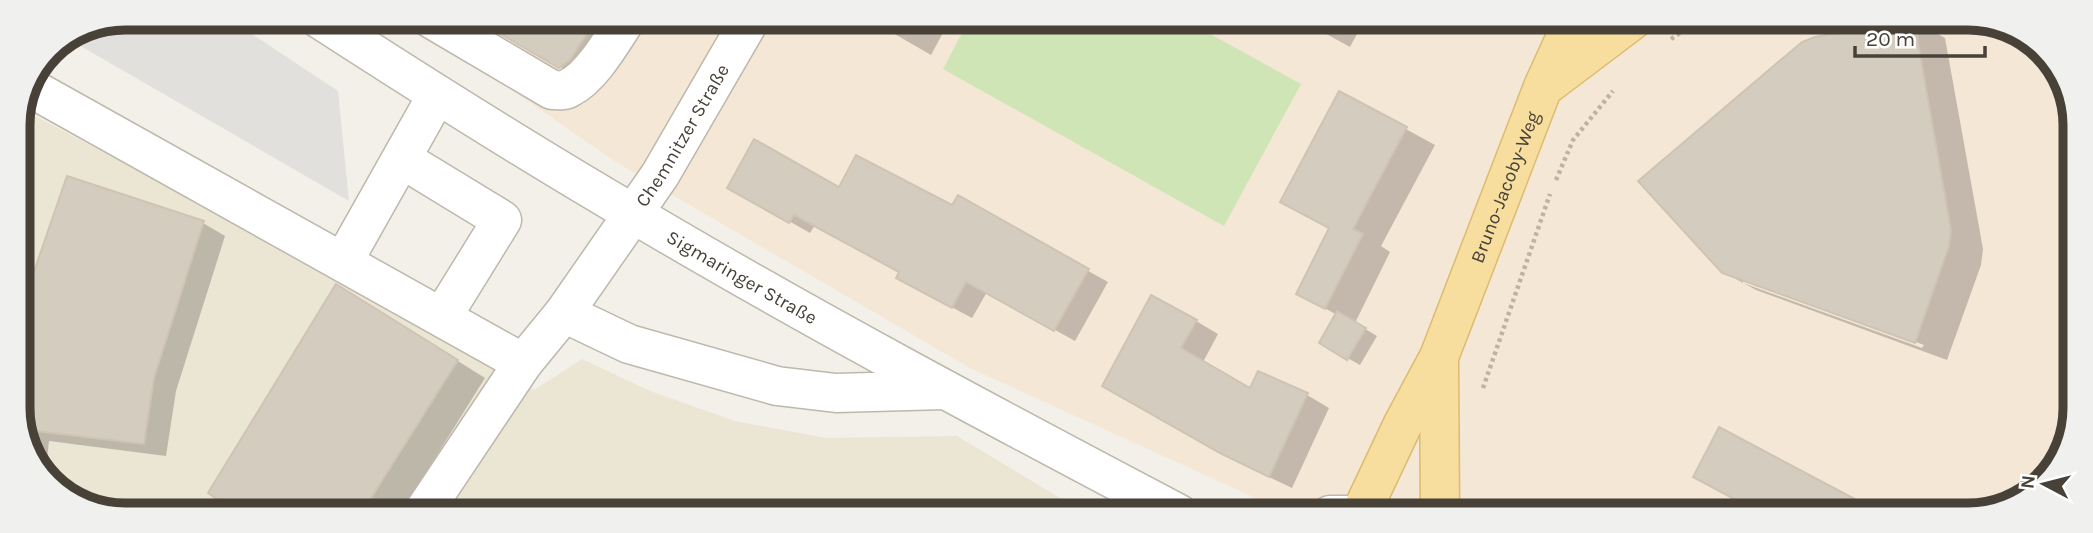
<svg xmlns="http://www.w3.org/2000/svg" width="2093" height="533" viewBox="0 0 2093 533" font-family="Karla,sans-serif">
  <style>
    .commercial { fill: #f4e7d6 }
    .education { fill: #ebe5d4 }
    .grass { fill: #cfe5b5 }
    .parking { fill: #e2e0dd }
    .shadow { fill: #0003; fill-rule: evenodd }
    .building { fill: #d4ccbf; stroke: #cfc4b3; stroke-width: 2 }
    .lines { fill: none; stroke-linecap: round; stroke-linejoin: round }
    .minor-casing { stroke: #beb8ac; stroke-width: 41 }
    .major-casing { stroke: #dcbb6f; stroke-width: 41 }
    .path { stroke: #bfb39e; stroke-width: 4.5; stroke-dasharray: 3.5 3.5; stroke-linecap: butt }
    .minor { stroke: #fff; stroke-width: 38 }
    .major { stroke: #f7de9e; stroke-width: 38 }
    .labels { text-anchor: middle; stroke-width: 7; stroke-linejoin: round; paint-order: stroke }
    .street-label { font-size: 19px; fill: #474138; stroke: #fff }
    .rim { fill: none; stroke: #474138; stroke-width: 9 }
  </style>
  <rect width="100%" height="100%" fill="#f3f0e9"/>
  <path class="commercial" d="M 409,18 L 1990,20 L 2044,49 L 2073,103 L 2073,430 L 2039,489 L 1975,515 L 1399,515 L 1358,503 L 1330,515 L 1293,515 L 970,368 L 614,161 Z"/>
  <path class="education" d="M 22,109 L 322,268 L 534,390 L 582,359 L 650,391 L 735,421 L 826,438 L 957,436 L 1087,514 L 103,513 L 49,484 L 20,430 L 18,118 Z"/>
  <path class="grass" d="M 970,18 L 1183,19 L 1301,84 L 1224,226 L 943,69 Z"/>
  <path class="parking" d="M 124,18 L 228,18 L 338,91 L 349,201 L 70,40 Z"/>
  <g class="shadow">
    <path d="M 477,18 L 613,18 L 573,74 Z"/>
    <path d="M 867,18 L 951,18 L 931,55 Z"/>
    <path d="M 1299,19 L 1365,19 L 1350,47 Z"/>
    <path d="M 1913,20 L 1945,38 L 1983,249 L 1981,265 L 1947,360 L 1756,290 L 1723,272 L 1816,38 ZM 1743,279 L 1924,345 L 1922,348 L 1743,283 Z"/>
    <path d="M 1340,93 L 1435,145 L 1381,246 L 1390,252 L 1355,323 L 1377,336 L 1360,365 L 1321,343 L 1337,315 L 1298,293 L 1331,229 Z"/>
    <path d="M 729,187 L 840,189 L 953,207 L 958,198 L 1108,282 L 1075,341 L 987,292 L 972,318 L 918,289 L 901,272 L 815,225 L 810,233 Z"/>
    <path d="M 203,223 L 225,236 L 176,391 L 166,456 L 49,441 L 45,477 L 20,430 L 19,302 L 25,303 Z"/>
    <path d="M 365,303 L 485,378 L 400,514 L 243,514 Z"/>
    <path d="M 1196,321 L 1218,334 L 1203,362 L 1251,390 L 1307,395 L 1329,408 L 1292,488 L 1244,465 L 1104,386 Z"/>
  </g>
  <g class="building">
    <path d="M 473,18 L 597,18 L 570,60 L 559,68 Z"/>
    <path d="M 1905,20 L 1914,20 L 1951,230 L 1949,246 L 1915,343 L 1722,273 L 1638,181 L 1802,42 L 1815,37 Z"/>
    <path d="M 1339,91 L 1407,127 L 1353,229 L 1363,234 L 1325,309 L 1296,294 L 1329,228 L 1280,202 Z"/>
    <path d="M 754,139 L 839,187 L 856,155 L 952,205 L 958,195 L 1089,269 L 1054,331 L 966,282 L 952,308 L 896,278 L 899,272 L 794,215 L 789,223 L 727,188 Z"/>
    <path d="M 67,176 L 204,221 L 154,378 L 144,444 L 20,429 L 19,315 Z"/>
    <path d="M 336,284 L 458,360 L 361,514 L 239,514 L 208,493 Z"/>
    <path d="M 1151,295 L 1197,320 L 1181,348 L 1250,388 L 1258,371 L 1308,393 L 1269,477 L 1220,453 L 1102,386 Z"/>
    <path d="M 1337,311 L 1366,328 L 1347,360 L 1319,343 Z"/>
    <path d="M 1719,427 L 1885,515 L 1764,515 L 1693,477 Z"/>
  </g>
  <g class="lines">
    <defs>
      <g id="minor">
        <path id="s1" d="M 318,18 C 423,86 529,153 637,216 C 814,321 997,418 1179,514"/>
        <path d="M 430,18 L 552,90 C 558,90 565,91 569,88 C 592,77 613,39 627,18"/>
        <path d="M 31,88 L 523,363"/>
        <path d="M 402,159 L 502,220 L 442,317"/>
        <path d="M 343,262 L 437,95"/>
        <path d="M 564,313 L 629,344 L 777,386 L 836,393 L 944,390"/>
        <path id="s2" d="M 422,514 L 523,363 L 564,313 L 660,175 L 751,18"/>
        <path d="M 1330,515 L 1347,515"/>
      </g>
      <g id="major">
        <path d="M 1548,84 L 1634,19"/>
        <path d="M 1439,363 L 1440,515"/>
        <path id="s3" d="M 1360,515 L 1402,426 L 1439,357 L 1543,87 L 1574,19"/>
      </g>
    </defs>
    <use href="#minor" class="minor-casing"/>
    <use href="#major" class="major-casing"/>
    <g class="path">
      <path d="M 1671,39 L 1701,19"/>
      <path d="M 1556,180 L 1573,140 L 1613,91"/>
      <path d="M 1483,388 L 1550,194"/>
    </g>
    <use href="#minor" class="minor"/>
    <use href="#major" class="major"/>
  </g>
  <g class="labels">
    <g class="street-label">
      <text dy="7" stroke="none"><textPath href="#s2" startOffset="460">Chemnitzer Straße</textPath></text>
      <text dy="7" stroke="none"><textPath href="#s3" startOffset="359">Bruno-Jacoby-Weg</textPath></text>
      <text dy="7" stroke="none"><textPath href="#s1" startOffset="497">Sigmaringer Straße</textPath></text>
    </g>
  </g>
  <path d="M0 0H2093V533H0ZM125 30H1968A95 95 0 0 1 2063 125V408A95 95 0 0 1 1968 503H125A95 95 0 0 1 30 408V125A95 95 0 0 1 125 30Z" fill="#f0f0ef" fill-rule="evenodd"/>
  <path class="rim" d="M125 30H1968A95 95 0 0 1 2063 125V408A95 95 0 0 1 1968 503H125A95 95 0 0 1 30 408V125A95 95 0 0 1 125 30Z"/>
  <g transform="translate(2044 484) rotate(277)" stroke="#ffffff" stroke-width="5" paint-order="stroke">
  <path d="M0-5L12 26L0 18L-12 26Z" fill="#474138"/>
  <text y="-10" font-size="19" font-weight="bold" text-anchor="middle" fill="#474138">N</text>
  </g>
  <path d="M1855 46v10h130v-10" fill="none" stroke="#474138" stroke-width="3.5"/>
  <text x="1866" y="46" font-size="21" fill="#474138" stroke="#ffffff" stroke-width="5" paint-order="stroke">20 m</text>
</svg>
